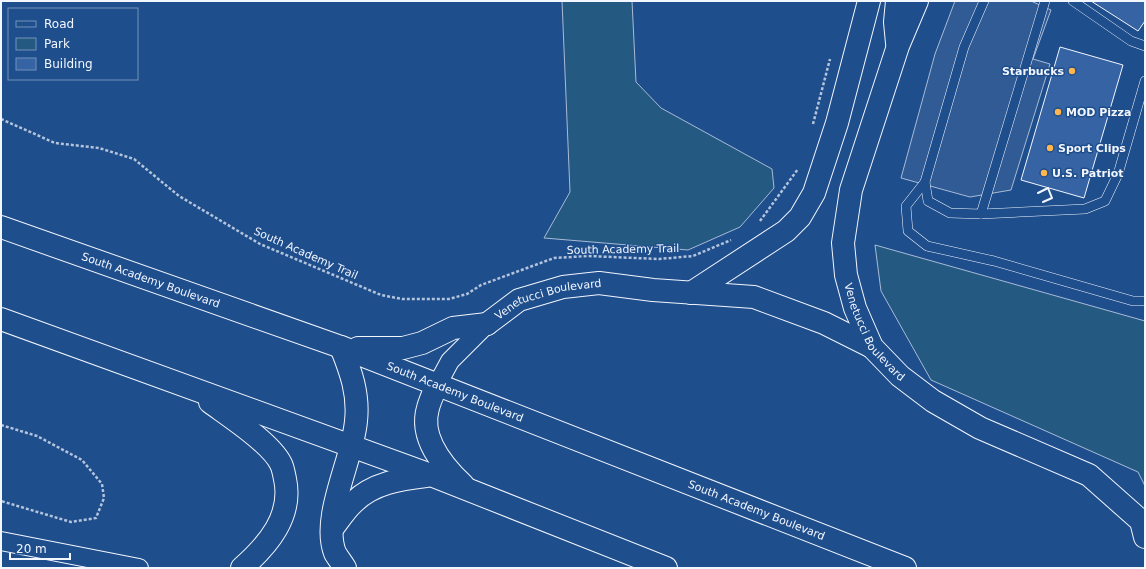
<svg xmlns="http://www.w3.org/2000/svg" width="1146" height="569" viewBox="0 0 1146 569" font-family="'DejaVu Sans',sans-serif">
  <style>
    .green { fill: #245a82; stroke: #a8bbd7 }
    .parking { fill: #305b95; stroke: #a8bbd7 }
    .building { fill: #3563a3; stroke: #f2f6ff }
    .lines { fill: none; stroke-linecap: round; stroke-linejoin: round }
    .lane-casing { stroke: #f2f6ff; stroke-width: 10 }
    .street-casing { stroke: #f2f6ff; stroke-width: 20 }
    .secondary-casing { stroke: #f2f6ff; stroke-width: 24 }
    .highway-casing { stroke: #f2f6ff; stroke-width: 24 }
    .path { stroke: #b3c4dc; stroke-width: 2.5; stroke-dasharray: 3 2; stroke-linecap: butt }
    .lane { stroke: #1f4e8c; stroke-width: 9 }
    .street { stroke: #1f4e8c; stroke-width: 18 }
    .secondary { stroke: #1f4e8c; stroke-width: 22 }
    .highway { stroke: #1f4e8c; stroke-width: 22 }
    .wall { stroke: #f2f6ff; stroke-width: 2 }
    .poi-dot { fill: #ffb74d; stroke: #1f4e8c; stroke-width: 1.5 }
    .labels { text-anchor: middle; stroke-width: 3; stroke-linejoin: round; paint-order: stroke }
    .poi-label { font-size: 11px; font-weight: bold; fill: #f2f6ff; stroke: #1f4e8c; text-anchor: start }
    .street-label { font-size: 11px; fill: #f2f6ff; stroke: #1f4e8c }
  </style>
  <rect width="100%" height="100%" fill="#1f4e8c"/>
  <g class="green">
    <path d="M 562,1 L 632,1 L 636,82 L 661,108 L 772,169 L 774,188 L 740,227 L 688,250 L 544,238 L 570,192 Z"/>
    <path d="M 875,245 L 1145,321 L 1145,486 L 1138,472 L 931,380 L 881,291 Z"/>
  </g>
  <path class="parking" d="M 955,1 L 1031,1 L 1051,10 L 1033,59 L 1050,64 L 1011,190 L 970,197 L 901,178 L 935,54 Z"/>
  <g class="building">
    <path d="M 1091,1 L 1145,1 L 1145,21 L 1138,31 Z"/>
    <path d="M 1060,47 L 1123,65 L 1084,198 L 1021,180 Z"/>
  </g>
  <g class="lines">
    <defs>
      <g id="lane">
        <path d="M 984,1 L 964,47 L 925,182 L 928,201 L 950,213 L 981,214 L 1045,1"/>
        <path d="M 1073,1 L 1131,41 L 1145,46"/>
        <path d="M 925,182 L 906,206 L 908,231 L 927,246 L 994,261 L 1133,301 L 1145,301"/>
        <path d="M 981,214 L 1085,209 L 1105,201 L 1118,174 L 1145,81"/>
      </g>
      <g id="street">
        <path d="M 437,385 L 450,361 L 487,324"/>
        <path d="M 1,541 L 139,568"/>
      </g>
      <g id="secondary">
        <path d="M 897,1 L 895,22 L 897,43"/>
        <path id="s1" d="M 917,1 L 898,46 L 851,190 L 843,243 L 846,275 L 855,308 L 872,347 L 900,376 L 933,401 L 980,428 L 1089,475 L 1141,521 L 1145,537"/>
        <path d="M 691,293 L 786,231 L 800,217 L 814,193 L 837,123 L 869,1"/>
        <path id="s2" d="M 487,324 L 519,300 L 563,287 L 599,283 L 653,290 L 754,297 L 824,323 L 872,347"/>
      </g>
      <g id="highway">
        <path id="s3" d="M 1,227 L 341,347 L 905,568"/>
        <path d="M 1,319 L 431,475 L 666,568"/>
        <path d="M 341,347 C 351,372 359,394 356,421 C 353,459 321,517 335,553 C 338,558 342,563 345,568"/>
        <path d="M 358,348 L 403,348 L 422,343 L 453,328 L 487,324"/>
        <path d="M 437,385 C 434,392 430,400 428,408 C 419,438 443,466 463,485"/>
        <path d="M 210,402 C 229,416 271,443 281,464 C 283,468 284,474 285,479 C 293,516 268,545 242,568"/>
        <path d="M 332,529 C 339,520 346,509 354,502 C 373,483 401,479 426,476"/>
      </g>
    </defs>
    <use href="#lane" class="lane-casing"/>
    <use href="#street" class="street-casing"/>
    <use href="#secondary" class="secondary-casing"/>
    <use href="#highway" class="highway-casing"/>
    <g class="path">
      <path d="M 1,119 L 55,143 L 99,148 L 134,159 L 179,196 L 260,244 L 381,295 L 402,299 L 449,299 L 467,294 L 481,285 L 554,258 L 588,256 L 659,259 L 693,256 L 731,240"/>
      <path d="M 813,124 L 830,59"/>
      <path d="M 760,221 L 798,169"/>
      <path d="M 1,425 L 37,436 L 82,460 L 102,484 L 104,498 L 96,518 L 71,522 L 1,501"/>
    </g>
    <use href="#lane" class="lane"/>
    <use href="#street" class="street"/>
    <use href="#secondary" class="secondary"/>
    <use href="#highway" class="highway"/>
    <path class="wall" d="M 1038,193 L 1048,188 L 1052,198 L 1043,202"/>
  </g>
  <g class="poi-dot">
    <circle cx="1072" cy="71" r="4"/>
    <circle cx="1058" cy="112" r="4"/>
    <circle cx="1050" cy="148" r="4"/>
    <circle cx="1044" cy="173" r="4"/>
  </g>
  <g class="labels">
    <g class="poi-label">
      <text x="1064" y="75" text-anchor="end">Starbucks</text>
      <text x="1066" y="116">MOD Pizza</text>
      <text x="1058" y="152">Sport Clips</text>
      <text x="1052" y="177">U.S. Patriot</text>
    </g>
    <g class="street-label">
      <text transform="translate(623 249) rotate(-1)" y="4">South Academy Trail</text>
      <text transform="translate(306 253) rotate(24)" y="4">South Academy Trail</text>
      <text dy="4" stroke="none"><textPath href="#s3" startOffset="159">South Academy Boulevard</textPath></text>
      <text dy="4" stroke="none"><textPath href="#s2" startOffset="68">Venetucci Boulevard</textPath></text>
      <text dy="4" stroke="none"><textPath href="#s1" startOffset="351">Venetucci Boulevard</textPath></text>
      <text dy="4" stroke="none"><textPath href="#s3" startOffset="483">South Academy Boulevard</textPath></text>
      <text dy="4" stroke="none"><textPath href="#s3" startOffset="807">South Academy Boulevard</textPath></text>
    </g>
  </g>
  <rect width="1146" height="569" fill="none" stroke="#f2f6ff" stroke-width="4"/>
  <rect x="8" y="8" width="130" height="72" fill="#1f4e8c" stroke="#7391ba"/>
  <rect x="16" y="21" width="20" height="6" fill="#1f4e8c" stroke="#7391ba"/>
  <text x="44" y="28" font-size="12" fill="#f2f6ff">Road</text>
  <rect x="16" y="38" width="20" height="12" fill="#245a82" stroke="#7391ba"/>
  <text x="44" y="48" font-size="12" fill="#f2f6ff">Park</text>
  <rect x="16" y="58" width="20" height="12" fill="#3563a3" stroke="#7391ba"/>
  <text x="44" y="68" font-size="12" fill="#f2f6ff">Building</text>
  <path d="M10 553v6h60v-6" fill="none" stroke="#f2f6ff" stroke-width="2"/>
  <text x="16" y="553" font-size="12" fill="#f2f6ff" stroke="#1f4e8c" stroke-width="3" paint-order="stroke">20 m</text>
</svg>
